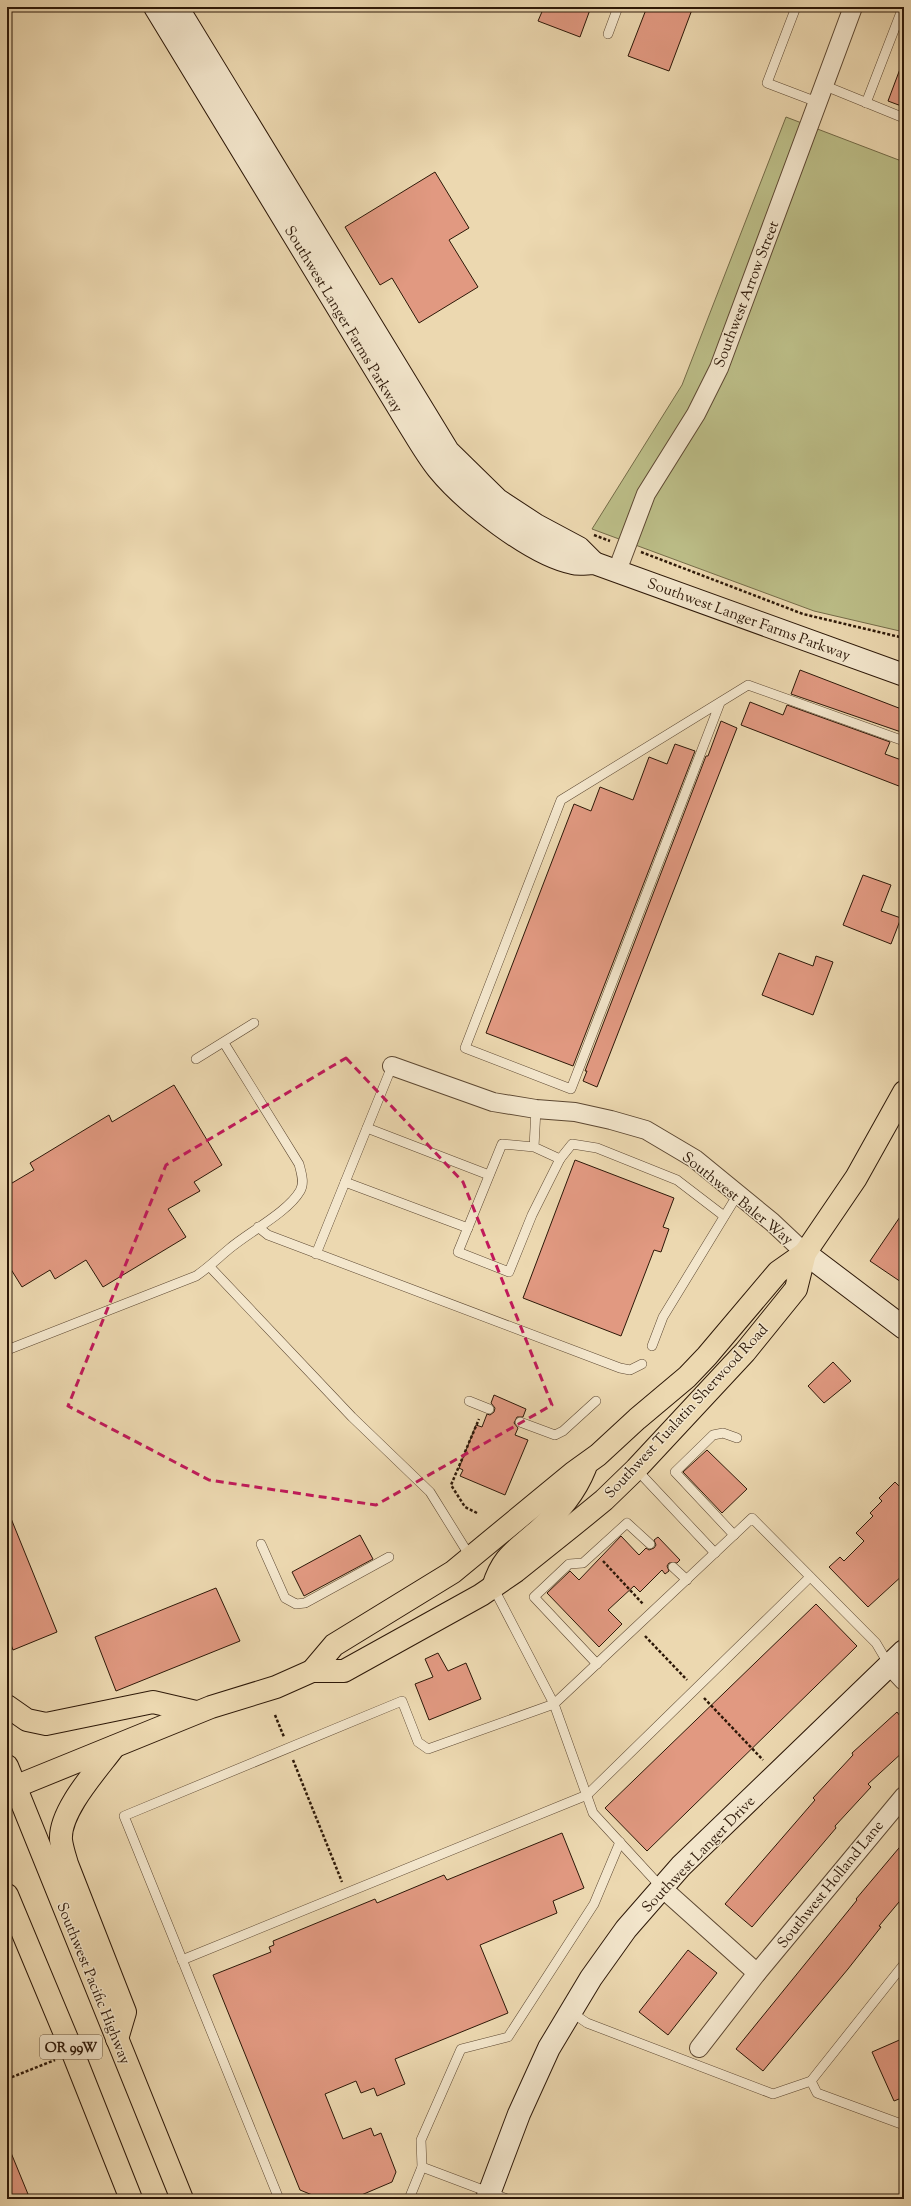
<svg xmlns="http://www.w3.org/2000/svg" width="911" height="2206" viewBox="0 0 911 2206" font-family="'Sorts Mill Goudy',serif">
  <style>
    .green { fill: #bcbe88; stroke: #746b48 }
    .building { fill: #e19981; stroke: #2d1808 }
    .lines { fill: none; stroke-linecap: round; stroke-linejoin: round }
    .lane-casing { stroke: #5d4832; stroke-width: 10 }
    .street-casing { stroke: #5d4832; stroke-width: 20 }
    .secondary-casing { stroke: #2d1808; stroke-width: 24 }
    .highway-casing { stroke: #2d1808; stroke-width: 24 }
    .path { stroke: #2d1808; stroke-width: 2.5; stroke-dasharray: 3 2; stroke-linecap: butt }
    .lane { stroke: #f3e6cc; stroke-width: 9 }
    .street { stroke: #f3e6cc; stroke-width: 18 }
    .secondary { stroke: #f3e6cc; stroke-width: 22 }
    .highway { stroke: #ecd8b0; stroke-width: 22 }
    .marked { fill: none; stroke: #c2185b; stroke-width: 3; stroke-dasharray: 8 5; stroke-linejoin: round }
    .labels { text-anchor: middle; stroke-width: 3; stroke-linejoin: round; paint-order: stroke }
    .shield { fill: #f3e6cc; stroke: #685643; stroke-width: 1 }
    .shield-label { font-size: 14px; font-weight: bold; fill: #2d1808 }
    .street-label { font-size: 15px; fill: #2d1808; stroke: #f3e6cc }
  </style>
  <rect width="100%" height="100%" fill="#ecd8b0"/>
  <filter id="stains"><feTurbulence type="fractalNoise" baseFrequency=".005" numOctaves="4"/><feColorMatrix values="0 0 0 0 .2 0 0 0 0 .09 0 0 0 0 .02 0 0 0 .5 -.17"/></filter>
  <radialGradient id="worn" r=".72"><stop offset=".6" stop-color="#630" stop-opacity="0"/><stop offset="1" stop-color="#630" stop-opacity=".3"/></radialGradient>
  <path class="green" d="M 786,117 L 904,162 L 904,632 L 814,611 L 592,529 L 682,385 Z"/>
  <g class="building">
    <path d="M 544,7 L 591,7 L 580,37 L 538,21 Z"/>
    <path d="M 647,7 L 693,7 L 669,71 L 628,56 Z"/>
    <path d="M 903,61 L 904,62 L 904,107 L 888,101 Z"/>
    <path d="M 435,172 L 469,228 L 449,240 L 478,287 L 419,323 L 392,278 L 380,285 L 345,227 Z"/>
    <path d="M 800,670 L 904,710 L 904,733 L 791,694 Z"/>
    <path d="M 750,702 L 783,715 L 787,705 L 890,742 L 885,754 L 904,761 L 904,788 L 741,725 Z"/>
    <path d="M 721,721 L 737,728 L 597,1087 L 583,1081 L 587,1071 L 585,1071 L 706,756 L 708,756 Z"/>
    <path d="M 675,744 L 695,751 L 573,1066 L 486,1033 L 574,804 L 591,811 L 600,787 L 633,800 L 649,757 L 667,764 Z"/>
    <path d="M 863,875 L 891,885 L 881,911 L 901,918 L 891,944 L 843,925 Z"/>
    <path d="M 779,953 L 813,966 L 816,956 L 833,962 L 813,1015 L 762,995 Z"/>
    <path d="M 174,1085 L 222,1165 L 194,1182 L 200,1191 L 168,1209 L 186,1237 L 103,1287 L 86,1260 L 55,1279 L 50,1270 L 22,1287 L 7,1263 L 7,1186 L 34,1170 L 30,1163 L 109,1115 L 112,1122 Z"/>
    <path d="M 575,1160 L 674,1198 L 663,1227 L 669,1229 L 661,1252 L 654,1250 L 621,1336 L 523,1298 Z"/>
    <path d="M 904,1211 L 904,1284 L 870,1261 Z"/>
    <path d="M 833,1362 L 851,1381 L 824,1403 L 808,1386 Z"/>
    <path d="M 494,1395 L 526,1409 L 523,1417 L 517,1417 L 514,1423 L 518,1428 L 515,1435 L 528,1440 L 505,1495 L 460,1476 L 463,1470 L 459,1468 L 476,1425 L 482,1427 L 487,1414 L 490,1415 L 494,1412 L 495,1408 L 491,1403 Z"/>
    <path d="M 707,1450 L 747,1489 L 722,1513 L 683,1472 Z"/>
    <path d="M 895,1482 L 904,1491 L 904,1574 L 868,1607 L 829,1567 L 840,1557 L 844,1561 L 864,1541 L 856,1533 L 873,1516 L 870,1513 L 882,1501 L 879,1498 Z"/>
    <path d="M 8,1511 L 57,1632 L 13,1650 L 7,1634 Z"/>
    <path d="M 360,1535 L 373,1559 L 304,1596 L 292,1572 Z"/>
    <path d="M 621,1536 L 639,1555 L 646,1548 L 649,1550 L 654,1548 L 656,1545 L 654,1540 L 658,1537 L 680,1560 L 677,1563 L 669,1563 L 667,1566 L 669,1571 L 665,1574 L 662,1570 L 640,1592 L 634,1586 L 608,1610 L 622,1624 L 599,1647 L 547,1593 L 570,1571 L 579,1580 Z"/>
    <path d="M 216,1588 L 240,1641 L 116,1691 L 95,1637 Z"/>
    <path d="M 816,1604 L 857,1646 L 647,1851 L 605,1808 Z"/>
    <path d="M 438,1653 L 448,1671 L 466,1663 L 481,1699 L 429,1720 L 415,1684 L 433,1677 L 425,1659 Z"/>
    <path d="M 897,1712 L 904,1721 L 904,1751 L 868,1784 L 871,1787 L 835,1826 L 836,1828 L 752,1927 L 725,1904 L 815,1800 L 813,1798 L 853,1755 L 852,1753 Z"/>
    <path d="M 562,1833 L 584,1888 L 553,1901 L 557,1913 L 480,1945 L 508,2013 L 395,2059 L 405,2084 L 377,2096 L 374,2088 L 361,2093 L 356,2081 L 325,2094 L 343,2139 L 371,2128 L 374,2136 L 381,2133 L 396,2172 L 392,2182 L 352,2199 L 322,2199 L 300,2190 L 213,1975 L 271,1952 L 269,1947 L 274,1945 L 273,1941 L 375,1899 L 377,1903 L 444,1875 L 447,1880 Z"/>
    <path d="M 904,1842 L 904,1896 L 879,1926 L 881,1927 L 848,1969 L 763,2071 L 736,2049 L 857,1900 L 856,1899 Z"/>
    <path d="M 688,1950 L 717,1973 L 668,2035 L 639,2012 Z"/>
    <path d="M 904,2038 L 904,2097 L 894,2101 L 872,2052 Z"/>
    <path d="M 7,2143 L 30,2199 L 7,2199 Z"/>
  </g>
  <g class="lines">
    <defs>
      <g id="lane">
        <path d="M 796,7 L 767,83 L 817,102"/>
        <path d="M 608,34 L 618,7"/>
        <path d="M 823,85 L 904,118"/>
        <path d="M 866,103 L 903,7"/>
        <path d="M 720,703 L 571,1089 L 465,1048 L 561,800 L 748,685 L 904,741"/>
        <path d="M 196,1059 L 254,1023"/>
        <path d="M 367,1128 L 489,1175"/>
        <path d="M 534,1147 L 560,1159 L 532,1215 L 509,1272 L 458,1252 L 502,1144 L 534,1147 L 536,1109"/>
        <path d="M 560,1159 L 572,1144 L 597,1148 L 677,1180 L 724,1216"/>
        <path d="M 345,1182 L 468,1228"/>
        <path d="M 258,1227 L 268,1235 L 620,1368 L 630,1370 L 642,1364"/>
        <path d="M 316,1254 L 392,1066"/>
        <path d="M 210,1267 L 352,1417 L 430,1492 L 471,1558"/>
        <path d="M 652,1346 L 663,1317 L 738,1194"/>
        <path d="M 7,1350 L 196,1276 C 208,1268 217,1259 229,1249 C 249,1232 288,1212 300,1191 C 305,1183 301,1172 299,1164 L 224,1043"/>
        <path d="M 469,1401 L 489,1409"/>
        <path d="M 520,1422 L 555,1435 L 563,1431 L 596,1401"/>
        <path d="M 636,1469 L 715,1553"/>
        <path d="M 734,1535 L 675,1472 L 713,1435 L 723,1433 L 737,1438"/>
        <path d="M 261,1544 L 285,1598 L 296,1604 L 305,1603 L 389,1557"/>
        <path d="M 673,1567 L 687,1580"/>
        <path d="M 493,1587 L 554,1704 L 593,1813 L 661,1887"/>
        <path d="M 597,1664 L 534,1597 L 569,1564 L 583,1563 L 627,1523 L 650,1544"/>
        <path d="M 182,1960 L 587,1795 L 810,1577"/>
        <path d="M 571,2012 L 587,2023 L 773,2094 L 811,2081 L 904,1964"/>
        <path d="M 811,2081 L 817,2093 L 904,2125"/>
        <path d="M 422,2167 L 507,2199"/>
        <path d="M 279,2199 L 124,1816 L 402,1701 L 418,1742 L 428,1749 L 554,1704 L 752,1518 L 876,1643 L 889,1665"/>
        <path d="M 409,2199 L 422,2167 L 421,2140 L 461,2049 L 508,2037 L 594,1904 L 620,1842"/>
      </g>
      <g id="street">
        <path d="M 617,571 L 646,494 L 696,414 L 719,368 L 853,7"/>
        <path d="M 392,1066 L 493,1102 L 536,1109 L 575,1112 L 611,1120 L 646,1130 L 695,1159 L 772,1222 L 805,1253"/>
        <path d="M 889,1665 L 904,1681"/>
        <path d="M 661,1887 L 757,1973 L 904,1796"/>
        <path d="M 699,2048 L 757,1973"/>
      </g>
      <g id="secondary">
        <path d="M 155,7 L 406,420 C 416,436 426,454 438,469 C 464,501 532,555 573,563 C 579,565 587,563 594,563 L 904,675"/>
        <path d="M 177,7 L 448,451 L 498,500 L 536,525 L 579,548 L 594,563"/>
        <path d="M 805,1253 L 904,1328"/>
        <path d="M 487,2199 L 519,2114 L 549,2048 L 591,1978 L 626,1929 L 681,1866 L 904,1651"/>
      </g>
      <g id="highway">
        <path d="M 493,1587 C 503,1555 516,1551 540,1529 C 559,1511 575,1493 585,1468"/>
        <path d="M 312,1671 L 334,1645 L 453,1572 L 573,1473 L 598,1455 L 637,1419 L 687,1377 L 707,1356 L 778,1272 L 805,1253 L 856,1178 L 904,1092"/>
        <path d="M 7,1706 L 27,1720 L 46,1724 L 153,1702 L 196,1712"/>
        <path d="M 114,1747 C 97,1770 59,1811 61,1840 C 62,1848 65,1857 67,1864 L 125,2012 L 117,2039"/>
        <path d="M 7,1766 L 182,2199"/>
        <path d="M 7,1790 L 211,1707 L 276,1687 L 312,1671 L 344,1671 L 481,1595 L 516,1571 L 571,1527 L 604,1500 L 636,1469 L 745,1352 L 796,1289 L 805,1253"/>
        <path d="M 7,1895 L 73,2053 L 131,2199"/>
      </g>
    </defs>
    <use href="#lane" class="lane-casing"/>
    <use href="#street" class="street-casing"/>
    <use href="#secondary" class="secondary-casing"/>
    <use href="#highway" class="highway-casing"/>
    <g class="path">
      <path d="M 594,535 L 610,541"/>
      <path d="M 641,552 L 803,614 L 904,638"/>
      <path d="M 477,1513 L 465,1507 L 451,1485 L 479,1419"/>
      <path d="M 603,1561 L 643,1604"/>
      <path d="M 645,1636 L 687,1680"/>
      <path d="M 704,1698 L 763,1760"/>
      <path d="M 275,1715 L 284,1737"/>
      <path d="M 293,1760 L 342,1882"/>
      <path d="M 7,2079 L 55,2060"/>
    </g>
    <use href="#lane" class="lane"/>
    <use href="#street" class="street"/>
    <use href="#secondary" class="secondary"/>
    <use href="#highway" class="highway"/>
  </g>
  <path class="marked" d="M 346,1058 L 463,1182 L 552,1405 L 376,1505 L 209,1480 L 68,1406 L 166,1165 Z"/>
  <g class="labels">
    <rect class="shield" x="40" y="2035" width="62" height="24" rx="3"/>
    <g class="shield-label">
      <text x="71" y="2052">OR 99W</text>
    </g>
    <g class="street-label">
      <text transform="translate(746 294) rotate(-69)" y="5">Southwest Arrow Street</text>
      <text transform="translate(344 319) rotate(59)" y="5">Southwest Langer Farms Parkway</text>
      <text transform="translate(749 619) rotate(20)" y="5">Southwest Langer Farms Parkway</text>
      <text transform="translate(738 1198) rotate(39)" y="5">Southwest Baler Way</text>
      <text transform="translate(686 1411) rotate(-47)" y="5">Southwest Tualatin Sherwood Road</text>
      <text transform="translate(698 1854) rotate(-46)" y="5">Southwest Langer Drive</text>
      <text transform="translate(830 1884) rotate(-51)" y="5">Southwest Holland Lane</text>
      <text transform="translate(94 1983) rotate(68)" y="5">Southwest Pacific Highway</text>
    </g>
  </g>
  <rect width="911" height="2206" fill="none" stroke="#ecd8b0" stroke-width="24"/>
  <rect x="8" y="8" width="895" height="2190" fill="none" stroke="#2d1808" stroke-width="2"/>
  <rect x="12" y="12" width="887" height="2182" fill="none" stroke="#2d1808"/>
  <rect width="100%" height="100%" filter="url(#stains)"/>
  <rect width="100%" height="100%" fill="url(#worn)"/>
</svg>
